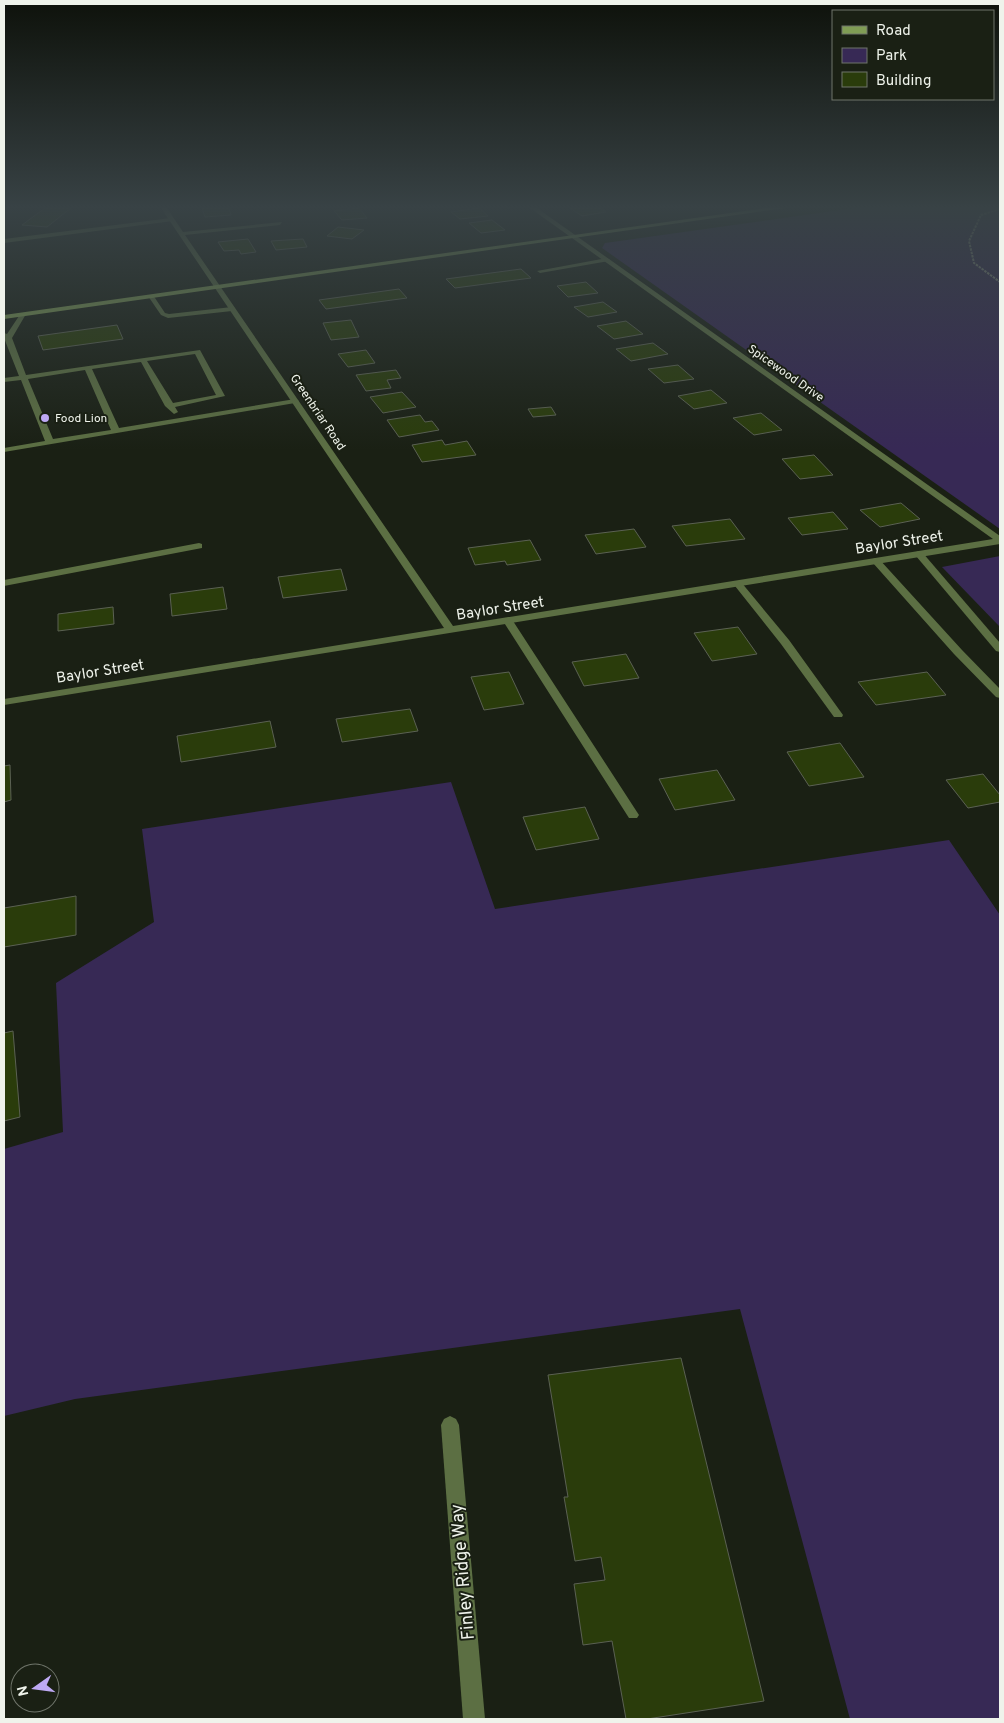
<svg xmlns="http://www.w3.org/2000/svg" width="1004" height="1723" viewBox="0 0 1004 1723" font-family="Overpass,sans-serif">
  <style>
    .green { fill: #372955 }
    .building { fill: #2a3c0b; stroke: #5b6153 }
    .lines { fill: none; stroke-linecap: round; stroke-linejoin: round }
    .path { stroke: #8e9389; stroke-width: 2; stroke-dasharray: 2.5 1; stroke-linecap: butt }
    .lane { fill: #5c6f43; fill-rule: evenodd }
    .street { fill: #5c6f43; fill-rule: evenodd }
    .secondary { fill: #809d55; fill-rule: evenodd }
    .poi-dot { fill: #bea9f4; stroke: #1a2014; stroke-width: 2 }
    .labels { text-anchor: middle; stroke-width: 4; stroke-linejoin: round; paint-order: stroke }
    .far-street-label { font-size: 12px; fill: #eff3eb; stroke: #1a2014 }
    .far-poi-label { font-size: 12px; fill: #eff3eb; stroke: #1a2014; text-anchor: start }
    .street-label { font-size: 15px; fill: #eff3eb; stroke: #1a2014 }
    .near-street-label { font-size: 18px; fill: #eff3eb; stroke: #1a2014 }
  </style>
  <rect width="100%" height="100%" fill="#1a2014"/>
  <g class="green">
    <path d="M 854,208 L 1000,208 L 1000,529 L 602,248 L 605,243 Z"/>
    <path d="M 1000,556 L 1000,627 L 942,567 Z"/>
    <path d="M 451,782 L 495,909 L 949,840 L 1000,915 L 1000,1719 L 850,1719 L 740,1309 L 75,1399 L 4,1416 L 4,1149 L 63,1132 L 56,983 L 154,922 L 142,829 Z"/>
  </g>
  <g class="building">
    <path d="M 45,208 L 71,208 L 47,227 L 22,225 Z"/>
    <path d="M 202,208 L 229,208 L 231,215 L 205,217 Z"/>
    <path d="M 359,208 L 367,218 L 342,220 L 334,211 Z"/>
    <path d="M 479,208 L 488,216 L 460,219 L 451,212 Z"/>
    <path d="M 570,208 L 600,208 L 606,212 L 582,216 Z"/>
    <path d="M 492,220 L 505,230 L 481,233 L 469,223 Z"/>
    <path d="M 338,227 L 364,230 L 352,239 L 327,236 Z"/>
    <path d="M 248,239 L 256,252 L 241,254 L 239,250 L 224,251 L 218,242 Z"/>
    <path d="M 303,239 L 307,247 L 276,250 L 271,241 Z"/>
    <path d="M 521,269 L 531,278 L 455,288 L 446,279 Z"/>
    <path d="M 586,282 L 598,293 L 568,297 L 557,286 Z"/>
    <path d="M 399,289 L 407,298 L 326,309 L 319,300 Z"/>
    <path d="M 603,302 L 617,312 L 588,317 L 574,307 Z"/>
    <path d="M 351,320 L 359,337 L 331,340 L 323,323 Z"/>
    <path d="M 626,321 L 643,334 L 614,339 L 597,326 Z"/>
    <path d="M 117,325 L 123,339 L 43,350 L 38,336 Z"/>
    <path d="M 653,343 L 668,354 L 631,361 L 616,349 Z"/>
    <path d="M 366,350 L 375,363 L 348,367 L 338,354 Z"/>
    <path d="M 678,365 L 694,379 L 664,383 L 648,369 Z"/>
    <path d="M 396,370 L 401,378 L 387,380 L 391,388 L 366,391 L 356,375 Z"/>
    <path d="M 711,390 L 727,403 L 694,409 L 678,396 Z"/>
    <path d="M 402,392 L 416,407 L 383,413 L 370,397 Z"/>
    <path d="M 551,407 L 556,415 L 533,417 L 528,409 Z"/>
    <path d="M 761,413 L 782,430 L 754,435 L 733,418 Z"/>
    <path d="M 420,415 L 425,422 L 432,421 L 439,430 L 399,437 L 387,420 Z"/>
    <path d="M 442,440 L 445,445 L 467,441 L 476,455 L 422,462 L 412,445 Z"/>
    <path d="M 814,455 L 833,475 L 800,479 L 782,459 Z"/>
    <path d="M 901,503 L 920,519 L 880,527 L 860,510 Z"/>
    <path d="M 833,512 L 848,529 L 802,535 L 788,518 Z"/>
    <path d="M 730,519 L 745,539 L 686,546 L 672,526 Z"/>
    <path d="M 634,529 L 646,547 L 596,554 L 585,535 Z"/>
    <path d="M 530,540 L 541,560 L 507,565 L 505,561 L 475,565 L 468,548 Z"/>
    <path d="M 341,569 L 347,590 L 283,598 L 278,577 Z"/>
    <path d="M 223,587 L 227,609 L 172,616 L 170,594 Z"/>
    <path d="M 113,607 L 114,624 L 58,631 L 58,614 Z"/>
    <path d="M 738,627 L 757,654 L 712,661 L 694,633 Z"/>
    <path d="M 626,654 L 639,678 L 584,686 L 572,662 Z"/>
    <path d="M 509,672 L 524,704 L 484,710 L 471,677 Z"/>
    <path d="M 927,672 L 946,695 L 876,705 L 858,682 Z"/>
    <path d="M 410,709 L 418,731 L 342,742 L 336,719 Z"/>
    <path d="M 270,721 L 276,747 L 181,762 L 177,736 Z"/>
    <path d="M 840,743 L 864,777 L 809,786 L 787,752 Z"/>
    <path d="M 10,765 L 11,800 L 4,802 L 4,766 Z"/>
    <path d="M 717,770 L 735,800 L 675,810 L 659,779 Z"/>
    <path d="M 983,774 L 1000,795 L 1000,802 L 968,808 L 946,780 Z"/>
    <path d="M 585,807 L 599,839 L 536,850 L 523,817 Z"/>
    <path d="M 76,896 L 76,935 L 4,947 L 4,908 Z"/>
    <path d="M 13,1031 L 20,1117 L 4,1121 L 4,1033 Z"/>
    <path d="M 681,1358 L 764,1701 L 647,1719 L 626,1719 L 612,1641 L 583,1645 L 574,1584 L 605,1580 L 601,1557 L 575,1561 L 564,1497 L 568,1497 L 548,1375 Z"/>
  </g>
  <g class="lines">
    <path class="path" d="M 1000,209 L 981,215 L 969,241 L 974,263 L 1000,282"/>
    <g class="lane">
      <path d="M 171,218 L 173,221 L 4,243 L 4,239 Z"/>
      <path d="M 607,258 L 610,260 L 609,261 L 540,273 L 537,271 Z"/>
      <path d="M 149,295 L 153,295 L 165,313 L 169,314 L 232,307 L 235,309 L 232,311 L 168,318 L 161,315 L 148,296 Z"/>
      <path d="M 21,313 L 26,314 L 12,338 L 26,375 L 200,350 L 225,396 L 175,407 L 178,412 L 174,414 L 165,406 L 141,362 L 92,369 L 119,428 L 295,399 L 299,401 L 295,403 L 4,452 L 4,448 L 45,441 L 21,380 L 4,382 L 4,378 L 19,376 L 4,338 L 4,333 L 7,334 ZM 195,354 L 216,395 L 173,403 L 147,361 ZM 85,370 L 111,430 L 53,439 L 28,379 Z"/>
      <path d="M 199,543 L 202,544 L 202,548 L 4,586 L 4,580 Z"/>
      <path d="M 919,551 L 922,552 L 1000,643 L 1000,652 L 996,651 L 916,556 L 916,552 Z"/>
      <path d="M 876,558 L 879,559 L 962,650 L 1000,689 L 1000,698 L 996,697 L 954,654 L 873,563 L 873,559 Z"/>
      <path d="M 738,581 L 741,582 L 789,640 L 843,715 L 842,717 L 834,717 L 781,644 L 735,586 L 733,584 Z"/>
      <path d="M 508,618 L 513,621 L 637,812 L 639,815 L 637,818 L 629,818 L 503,621 Z"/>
    </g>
    <g class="street">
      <path d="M 161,208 L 167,208 L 183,232 L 282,222 L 280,225 L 185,235 L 453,626 L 993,539 L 530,208 L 537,208 L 1000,536 L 1000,544 L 4,705 L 4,699 L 444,628 Z"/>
      <path d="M 450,1416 L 456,1419 L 459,1425 L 485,1719 L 463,1719 L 441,1425 L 444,1419 Z"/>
    </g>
    <path class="secondary" d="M 766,208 L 785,208 L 4,319 L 4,315 Z"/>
  </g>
  <linearGradient id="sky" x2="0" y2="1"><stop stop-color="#0e120b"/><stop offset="0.46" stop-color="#384245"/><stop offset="1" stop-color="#384245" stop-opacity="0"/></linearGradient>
  <rect width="1004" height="450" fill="url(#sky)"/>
  <circle class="poi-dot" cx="45" cy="418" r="5"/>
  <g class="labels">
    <g class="far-street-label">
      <text transform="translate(786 373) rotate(35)" y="4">Spicewood Drive</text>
      <text transform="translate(318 412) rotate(56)" y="4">Greenbriar Road</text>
    </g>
    <g class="far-poi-label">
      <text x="55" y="422">Food Lion</text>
    </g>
    <g class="street-label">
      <text transform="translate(899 542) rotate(-9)" y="5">Baylor Street</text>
      <text transform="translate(500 608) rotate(-9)" y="5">Baylor Street</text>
      <text transform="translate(100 671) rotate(-9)" y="5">Baylor Street</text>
    </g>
    <g class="near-street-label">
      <text transform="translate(462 1572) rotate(-95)" y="6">Finley Ridge Way</text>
    </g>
  </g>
  <rect width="1004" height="1723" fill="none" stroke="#eff3eb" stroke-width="10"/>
  <rect x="832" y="10" width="162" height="90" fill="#1a2014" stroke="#6f746a"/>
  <rect x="842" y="26" width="25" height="8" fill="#809d55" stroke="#6f746a"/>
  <text x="876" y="35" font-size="15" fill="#eff3eb">Road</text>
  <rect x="842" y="48" width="25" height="15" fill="#372955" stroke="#6f746a"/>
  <text x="876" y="60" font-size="15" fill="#eff3eb">Park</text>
  <rect x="842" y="72" width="25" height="15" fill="#2a3c0b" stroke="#6f746a"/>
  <text x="876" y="85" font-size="15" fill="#eff3eb">Building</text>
  <g transform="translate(35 1688) rotate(256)"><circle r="24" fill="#1a2014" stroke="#6f746a"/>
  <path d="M0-4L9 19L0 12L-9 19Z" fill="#bea9f4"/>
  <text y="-8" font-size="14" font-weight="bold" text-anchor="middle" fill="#eff3eb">N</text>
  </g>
</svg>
